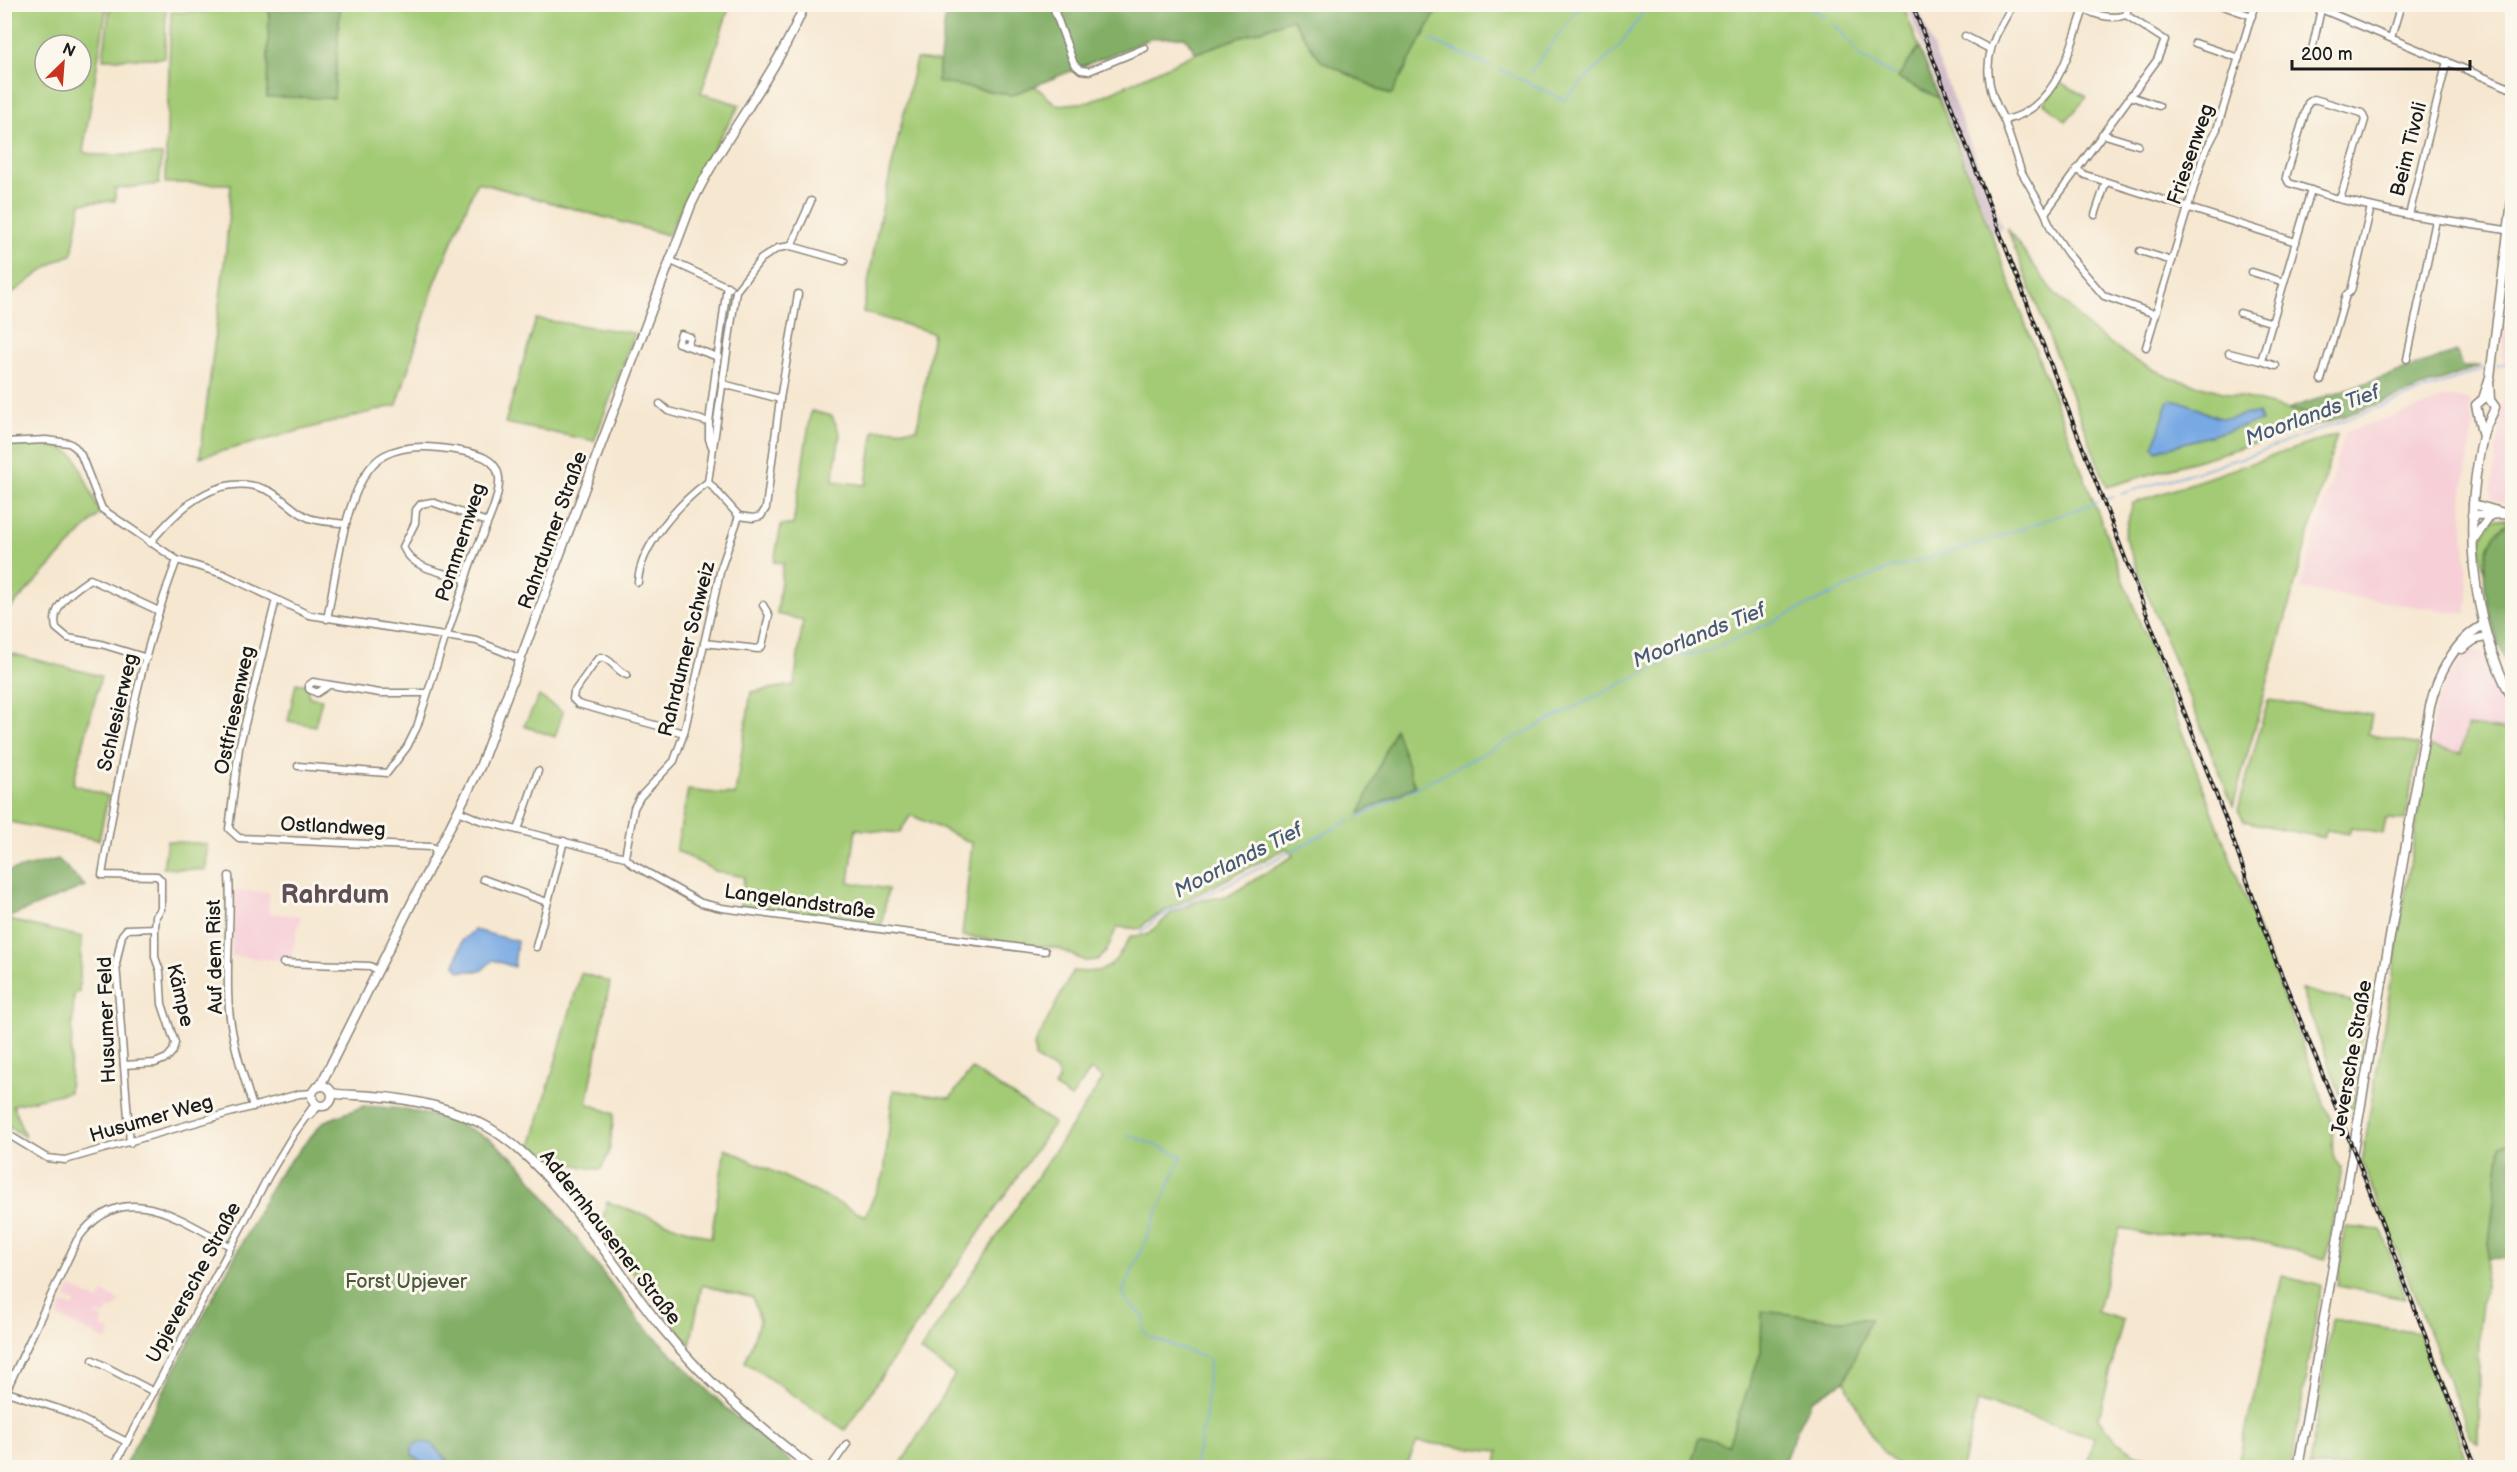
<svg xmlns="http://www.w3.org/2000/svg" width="2517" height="1472" viewBox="0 0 2517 1472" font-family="'Balsamiq Sans',sans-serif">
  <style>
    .built { fill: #f6cfd7 }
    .industrial { fill: #d1bdc9 }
    .green { fill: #a3ca75; stroke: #607348; stroke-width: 1.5; fill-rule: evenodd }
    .forest { fill: #82ae66; stroke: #4f6541; stroke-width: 1.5 }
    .water { fill: #78a9e3; stroke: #4a6280; stroke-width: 1.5 }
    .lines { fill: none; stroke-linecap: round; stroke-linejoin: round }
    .stream { stroke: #78a9e3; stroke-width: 1.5 }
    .minor-casing { stroke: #898276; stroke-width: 9 }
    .tertiary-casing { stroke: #898276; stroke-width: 11 }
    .minor { stroke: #fff; stroke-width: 6 }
    .tertiary { stroke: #fff; stroke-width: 8 }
    .rail-casing { stroke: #1c1c1c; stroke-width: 4 }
    .rail { stroke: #fbf7ec; stroke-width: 1.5; stroke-dasharray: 4.5; stroke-linecap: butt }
    .labels { text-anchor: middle; stroke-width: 6; stroke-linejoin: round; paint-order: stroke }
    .street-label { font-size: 20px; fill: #1c1c1c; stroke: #fbf7ec }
    .park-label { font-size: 20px; fill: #4b593b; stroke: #fbf7ec }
    .water-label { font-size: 21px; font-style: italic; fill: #455b76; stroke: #fbf7ec }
    .district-label { font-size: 26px; font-weight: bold; fill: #614f57; stroke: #fbf7ec }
  </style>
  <rect width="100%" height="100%" fill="#fbf7ec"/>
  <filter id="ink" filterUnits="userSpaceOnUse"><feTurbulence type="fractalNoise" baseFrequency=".0167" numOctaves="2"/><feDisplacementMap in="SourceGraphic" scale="12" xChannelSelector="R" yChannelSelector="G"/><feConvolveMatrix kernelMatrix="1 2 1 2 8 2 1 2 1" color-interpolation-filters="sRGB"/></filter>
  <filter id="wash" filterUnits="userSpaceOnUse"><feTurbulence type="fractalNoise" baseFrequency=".008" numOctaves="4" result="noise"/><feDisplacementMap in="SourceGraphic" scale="24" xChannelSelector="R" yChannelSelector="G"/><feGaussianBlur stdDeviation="1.35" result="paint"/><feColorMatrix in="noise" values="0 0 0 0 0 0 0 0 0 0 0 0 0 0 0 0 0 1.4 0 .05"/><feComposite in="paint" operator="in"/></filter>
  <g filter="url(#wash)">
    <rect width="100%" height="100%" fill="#f6e7d0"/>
    <g class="built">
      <path d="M 2512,278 L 2512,504 L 2492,500 L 2491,491 L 2507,372 L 2502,356 Z"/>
      <path d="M 2446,398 L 2470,400 L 2470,412 L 2474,424 L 2462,498 L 2468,595 L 2466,614 L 2300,589 L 2345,432 Z"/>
      <path d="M 2471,650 L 2481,653 L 2512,714 L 2512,731 L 2467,726 L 2461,753 L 2429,747 L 2437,702 L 2443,686 L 2451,672 Z"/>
      <path d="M 235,891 L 269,892 L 269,913 L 301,916 L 290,961 L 231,956 Z"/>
      <path d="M 71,1287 L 98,1301 L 103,1292 L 120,1301 L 113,1310 L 109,1308 L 104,1316 L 97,1313 L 96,1315 L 104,1320 L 101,1327 L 111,1332 L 107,1341 L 58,1317 L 62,1304 L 73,1307 L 76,1303 L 66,1297 Z"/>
    </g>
    <path class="industrial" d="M 1907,5 L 1917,5 L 2003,229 L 1992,233 Z"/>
    <g class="green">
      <path d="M 5,4 L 107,5 L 83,152 L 96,155 L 162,155 L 159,184 L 115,189 L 115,201 L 81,203 L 72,255 C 50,260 27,286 5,297 ZM 45,45 L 81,45 L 81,81 L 45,81 Z"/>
      <path d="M 425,4 L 425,8 L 438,4 L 730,5 L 701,93 L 740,105 L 698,173 L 668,235 L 477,182 L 435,283 L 397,405 L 200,457 L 226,249 L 231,184 L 165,183 L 171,12 L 269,10 L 267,96 L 334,98 L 340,5 Z"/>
      <path d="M 110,5 L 166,5 L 165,58 L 103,59 Z"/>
      <path d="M 1440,5 L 1903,5 L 1919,47 L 1898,78 L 1939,98 L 2331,1121 C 2336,1139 2326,1155 2342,1168 L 2326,1259 L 2266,1243 L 2207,1232 L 2149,1235 L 2120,1228 L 2097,1312 L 2123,1320 L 2099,1418 L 2117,1442 L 2136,1454 L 2184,1467 L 2086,1467 L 2094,1437 L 1978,1401 L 1962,1467 C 1944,1467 1922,1471 1905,1467 C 1877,1461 1857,1405 1845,1381 L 1869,1319 L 1837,1320 L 1762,1311 L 1761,1352 L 1728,1446 L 1691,1464 L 1690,1467 L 1496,1467 L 1498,1451 L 1417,1442 L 1406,1467 L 899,1467 L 955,1375 L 920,1351 L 1103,1079 L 1091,1070 L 1071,1098 L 1054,1087 L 1059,1079 L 1058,1072 L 1035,1058 L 1034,1046 L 1073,971 C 1110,975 1113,965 1131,936 L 1147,935 L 1171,914 L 1196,902 L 1230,895 L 1293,856 L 1287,848 L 1165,911 L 1146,922 L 1141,929 L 1117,927 L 1106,952 L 1097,960 L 1085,961 L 1057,948 L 962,936 L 972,843 L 911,815 L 899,833 L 856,829 L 849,882 L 888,889 L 881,927 L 740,906 L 744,877 L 715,871 L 676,850 L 688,790 L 735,795 L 751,692 L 794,685 L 803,620 L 777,614 L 783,563 L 774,562 L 781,525 L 793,525 L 811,411 L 832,416 L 840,434 L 833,481 L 866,485 L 874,430 L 917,429 L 933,333 L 863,312 L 878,227 L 916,59 L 940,62 L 937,82 L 1011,95 L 1035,86 L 1057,105 L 1090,102 L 1196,53 L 1292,19 L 1321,61 L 1390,95 Z"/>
      <path d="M 2058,81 L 2087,97 L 2066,121 L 2044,103 Z"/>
      <path d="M 2007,228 L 2051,289 L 2089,328 L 2134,360 L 2171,378 L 2331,421 L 2107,487 Z"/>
      <path d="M 536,319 L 635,333 L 594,441 L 505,423 Z"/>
      <path d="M 2337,434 L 2233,806 L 2124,536 L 2133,503 Z"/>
      <path d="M 23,444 C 42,445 63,443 76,458 L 100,513 L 5,614 L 5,445 Z"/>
      <path d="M 2497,519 L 2511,519 L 2494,536 L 2484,571 C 2479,550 2477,531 2497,519 Z"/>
      <path d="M 5,652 L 101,676 L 73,784 L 108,796 L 99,840 L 5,821 Z"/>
      <path d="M 296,683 L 307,685 L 309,697 L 322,699 L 315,726 L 288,721 Z"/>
      <path d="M 539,696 L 563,712 L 555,737 L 524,726 Z"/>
      <path d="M 2268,700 L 2372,715 L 2368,734 L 2419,745 L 2405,820 L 2386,819 L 2383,834 L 2351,828 L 2349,834 L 2327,830 L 2324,838 L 2244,821 L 2238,810 Z"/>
      <path d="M 2467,726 L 2512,731 L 2512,1141 L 2501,1146 L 2479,1329 L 2478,1444 L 2471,1438 L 2362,1162 L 2429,747 L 2461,753 Z"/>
      <path d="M 167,841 L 207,844 L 206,870 L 163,868 Z"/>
      <path d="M 5,919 L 82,937 L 79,992 L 74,994 L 69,1092 L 13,1105 L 25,1137 L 5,1124 Z"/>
      <path d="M 581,973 L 610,982 L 587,1103 L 614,1114 L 609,1153 L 601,1169 C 584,1171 562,1156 547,1163 L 531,1147 Z"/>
      <path d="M 2301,990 L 2355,1002 L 2367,1010 L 2353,1108 L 2345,1107 Z"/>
      <path d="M 972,1069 L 1054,1123 L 845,1430 L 745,1362 L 760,1321 L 753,1298 L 702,1285 L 690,1345 L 600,1231 L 607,1202 L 711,1238 L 725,1148 L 865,1216 L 884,1175 L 893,1090 L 950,1098 Z"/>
      <path d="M 2345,1227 L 2382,1230 L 2405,1299 L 2337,1286 Z"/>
      <path d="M 2282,1276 L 2321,1286 L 2291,1467 L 2237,1467 Z"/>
      <path d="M 2332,1319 L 2418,1333 L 2470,1467 L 2309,1467 Z"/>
    </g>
    <g class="forest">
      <path d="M 943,5 L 1440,5 L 1391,95 L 1321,61 L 1292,19 L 1196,53 L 1185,37 L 1152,38 L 1012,95 L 937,82 L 946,12 Z"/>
      <path d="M 340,8 L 334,98 L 267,97 L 269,10 Z"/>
      <path d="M 1919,47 L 1939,98 L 1898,78 Z"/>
      <path d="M 2457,352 L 2462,367 L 2481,366 L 2331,421 L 2288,409 Z"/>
      <path d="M 2511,519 L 2512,519 L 2512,674 C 2493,640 2472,572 2494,536 C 2498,530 2506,524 2511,519 Z"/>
      <path d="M 1395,728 L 1415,786 L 1360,813 Z"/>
      <path d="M 58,859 L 85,886 L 5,919 L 5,872 Z"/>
      <path d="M 364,1106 L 405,1109 L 453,1121 L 490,1139 L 519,1163 L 641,1323 L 729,1411 L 797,1467 L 454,1467 L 430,1443 L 419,1460 L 429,1467 L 123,1468 L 276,1178 L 323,1122 Z"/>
      <path d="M 2512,1141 L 2512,1259 L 2487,1258 L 2501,1145 Z"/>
      <path d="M 1762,1311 L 1837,1320 L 1870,1319 L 1845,1381 L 1812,1400 L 1800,1422 L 1782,1467 L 1747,1467 L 1730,1462 L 1706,1461 L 1700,1467 L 1690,1467 L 1699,1437 L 1728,1445 L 1761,1352 Z"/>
    </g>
    <g class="water">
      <path d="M 2175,400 C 2193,403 2205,415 2220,418 C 2231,420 2246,413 2258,413 L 2261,421 L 2156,451 L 2153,446 C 2161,431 2162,416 2169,401 Z"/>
      <path d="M 474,930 L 517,941 L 514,967 L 493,960 L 481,971 L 460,971 L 455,965 L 462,941 Z"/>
      <path d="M 419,1442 L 430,1443 L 454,1467 L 429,1467 L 412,1455 L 412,1447 Z"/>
    </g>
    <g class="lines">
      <g class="stream">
        <path d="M 1804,4 L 1824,16"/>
        <path d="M 1835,25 L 1855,48 L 1859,56 L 1894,75"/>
        <path d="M 1431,40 L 1492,67"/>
        <path d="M 1499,69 L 1564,100 L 1618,48 L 1649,4"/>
        <path d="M 1530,73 C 1546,49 1565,29 1581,4"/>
        <path d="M 2496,366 L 2512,361"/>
        <path d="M 2121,494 L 2251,455 L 2488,367"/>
        <path d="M 2106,499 L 2113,497"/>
        <path d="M 1358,817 L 1674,657 L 1706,652 L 1885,570 L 1978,544 L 2098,502"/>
        <path d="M 1142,932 L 1157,918 L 1226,885 L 1351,820"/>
        <path d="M 1127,1134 L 1182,1156 L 1123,1291 L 1126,1301 L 1144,1317 L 1144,1332 L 1152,1338 L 1209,1359 L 1205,1419 L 1194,1468"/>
      </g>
    </g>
  </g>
  <g filter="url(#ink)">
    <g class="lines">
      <defs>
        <g id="minor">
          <path d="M 1052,4 L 1074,64 L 1081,70 L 1089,71 L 1145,48"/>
          <path d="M 2015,4 C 2009,10 2006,17 2002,24 C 1982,57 1985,87 2004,120 C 2055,111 2069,52 2084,9"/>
          <path d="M 2074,4 C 2091,13 2108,21 2126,15"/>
          <path d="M 2220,5 L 2252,16"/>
          <path d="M 2126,15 L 2129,4"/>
          <path d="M 1965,36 L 1990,49"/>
          <path d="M 2391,38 L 2401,4"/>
          <path d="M 2195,43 L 2239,58"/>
          <path d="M 2312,50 L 2321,9 L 2512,89"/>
          <path d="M 2447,61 L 2409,215 L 2512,231"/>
          <path d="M 2130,96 L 2159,106"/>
          <path d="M 2004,120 L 2021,171 L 2045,213 L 2051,229 L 2068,254 L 2104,296 L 2155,314"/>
          <path d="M 2102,134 L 2138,145"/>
          <path d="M 2076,169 L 2085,175 L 2296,242"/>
          <path d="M 2340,199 L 2365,120 L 2362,113 L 2314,99 L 2308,103 L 2286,177 L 2289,183 L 2335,198 C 2360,204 2385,210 2409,215"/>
          <path d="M 2045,213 L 2157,60 L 2165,40 L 2126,15"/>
          <path d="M 2095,215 L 2106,182"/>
          <path d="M 791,246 L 811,201"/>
          <path d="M 2140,251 L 2172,261"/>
          <path d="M 669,260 L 730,288"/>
          <path d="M 2252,272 L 2284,282"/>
          <path d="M 2240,313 L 2273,323"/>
          <path d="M 687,346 L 678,343 L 681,334 L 690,337 L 687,346 L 718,357"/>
          <path d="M 2146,347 L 2204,154 L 2217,129 L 2255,4"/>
          <path d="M 2229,353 L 2261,361 L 2311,190"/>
          <path d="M 2407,359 L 2436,220"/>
          <path d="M 2261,361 L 2276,366"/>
          <path d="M 2321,380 L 2346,295 L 2351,291 L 2371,207"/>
          <path d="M 723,384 L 780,399"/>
          <path d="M 660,404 L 668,411 L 709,422"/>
          <path d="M 4,442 L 46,440 L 69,443 L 75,447 L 81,455 L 102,509 L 177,560 L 223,574 L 309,615 L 477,641 L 521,659"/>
          <path d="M 712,447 L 709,439 L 709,422 L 727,286"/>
          <path d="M 739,516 L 708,482 L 736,291 L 761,259 L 778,248 L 791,246 L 844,261"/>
          <path d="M 739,516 L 753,518 L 761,516 L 766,508 L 780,399 L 798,294"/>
          <path d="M 150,543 C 178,508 219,470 267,490 C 282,496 294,512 309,518 C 320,522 335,522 346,524"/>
          <path d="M 465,579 C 443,572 413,570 403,547 L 415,523 L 416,510 L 421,504 L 432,502 L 487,522"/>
          <path d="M 638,582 C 640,546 680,502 708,482"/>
          <path d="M 276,599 L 239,748 L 229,829 L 239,838 L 431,847 L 438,850"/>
          <path d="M 327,619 C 336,578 345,475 385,455 C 408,443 437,447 461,451 C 477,454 497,458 499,478 C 501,505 472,551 466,578 C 461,597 453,616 447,635"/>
          <path d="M 704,643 L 758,649 L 762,646 L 769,615 L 763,605"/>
          <path d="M 147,658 L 101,644 L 68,638 L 56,628 C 50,605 74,590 90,579 L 159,611"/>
          <path d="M 627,675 C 616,671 613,660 601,657 L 596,661 L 574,692 L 573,699 L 578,704 L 684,733"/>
          <path d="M 329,685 L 317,693 L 309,689 L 309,685 L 313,682 L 380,693 L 427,693"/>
          <path d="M 298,766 L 387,773 L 407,747 L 417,727 L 446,635"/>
          <path d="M 458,811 L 482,821 L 625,857 L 632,864 L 701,903 L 722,908 L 1045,951"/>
          <path d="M 518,830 L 538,771"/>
          <path d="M 625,857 L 634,808 L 640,797 L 674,761 L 684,733 L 721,568 L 739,516"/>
          <path d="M 229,876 C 232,920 225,965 229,1009 C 232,1042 243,1075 253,1107"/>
          <path d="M 483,879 L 547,902"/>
          <path d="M 536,947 L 564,841"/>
          <path d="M 283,963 L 370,966 L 377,970"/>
          <path d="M 124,1065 L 155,1063 L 167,1058 L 173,1051 L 175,1043 L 162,1004 L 160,971 L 155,957 L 155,928"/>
          <path d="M 310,1115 L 319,1106"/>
          <path d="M 4,1132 L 47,1158 L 65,1160 L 222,1115 L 299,1094 L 313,1093"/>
          <path d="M 130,1143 L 116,964 L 122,935 L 127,929 L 155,928 L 156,916 L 161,909 L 161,880 L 157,876 L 102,875 C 120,768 138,661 177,560"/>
          <path d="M 93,1360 L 154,1392"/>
          <path d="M 4,1391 L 65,1411 L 127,1442"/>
          <path d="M 6,1391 L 77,1240 C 121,1176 177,1217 230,1246"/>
          <path d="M 113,1468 L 269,1175 L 293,1135 L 315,1104"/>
          <path d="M 830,1468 L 847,1444"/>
        </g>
        <g id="tertiary">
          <path d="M 2489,381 L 2490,400 L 2495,407 C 2493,415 2486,424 2483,436 C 2463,524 2470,618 2512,698"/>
          <path d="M 2482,433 L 2476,405 L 2483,399 L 2490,377 L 2512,201"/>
          <path d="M 2473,504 L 2504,513"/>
          <path d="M 2472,515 L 2512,514"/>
          <path d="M 2473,540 L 2490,516"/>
          <path d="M 2462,649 L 2474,640 L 2485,637"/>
          <circle cx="322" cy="1096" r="10"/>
          <path d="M 320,1086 L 480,767 L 691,205 C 724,135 776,76 805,4"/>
          <path d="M 332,1093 C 345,1096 359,1094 373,1096 C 412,1099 451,1107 486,1126 C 556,1165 611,1266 662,1328 C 705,1381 758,1426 812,1468"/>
          <path d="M 2298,1468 L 2430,706 C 2437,676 2455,640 2482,626"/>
        </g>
      </defs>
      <use href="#minor" class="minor-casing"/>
      <use href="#tertiary" class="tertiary-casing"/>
      <use href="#minor" class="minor"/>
      <use href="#tertiary" class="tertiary"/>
      <defs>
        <path id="rail" d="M 1912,4 L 2229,828 L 2269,944 L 2358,1161 L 2476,1468"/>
      </defs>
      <use href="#rail" class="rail-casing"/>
      <use href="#rail" class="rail"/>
    </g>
  </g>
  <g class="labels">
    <g class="street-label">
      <text transform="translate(2408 149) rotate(-76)" y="7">Beim Tivoli</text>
      <text transform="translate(2190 154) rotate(-71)" y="7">Friesenweg</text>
      <text transform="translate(552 530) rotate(-70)" y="7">Rahrdumer Straße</text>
      <text transform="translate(460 542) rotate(-72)" y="7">Pommernweg</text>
      <text transform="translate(686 649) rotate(-76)" y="7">Rahrdumer Schweiz</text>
      <text transform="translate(234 710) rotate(-78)" y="7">Ostfriesenweg</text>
      <text transform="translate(117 712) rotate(-77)" y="7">Schlesierweg</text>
      <text transform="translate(333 826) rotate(3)" y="7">Ostlandweg</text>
      <text transform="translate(800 901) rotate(8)" y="7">Langelandstraße</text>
      <text transform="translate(214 957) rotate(-91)" y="7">Auf dem Rist</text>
      <text transform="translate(181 995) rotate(77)" y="7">Kämpe</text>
      <text transform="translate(106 1020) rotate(-92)" y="7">Husumer Feld</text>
      <text transform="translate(2351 1058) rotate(-80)" y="7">Jeversche Straße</text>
      <text transform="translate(151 1118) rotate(-16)" y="7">Husumer Weg</text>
      <text transform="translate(611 1237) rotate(52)" y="7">Addernhausener Straße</text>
      <text transform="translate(193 1282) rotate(-62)" y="7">Upjeversche Straße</text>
    </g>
    <g class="park-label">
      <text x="406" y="1288">Forst Upjever</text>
    </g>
    <g class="water-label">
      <text transform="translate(2312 415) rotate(-20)" y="7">Moorlands Tief</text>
      <text transform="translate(1699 635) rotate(-22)" y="7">Moorlands Tief</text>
      <text transform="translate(1238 860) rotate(-27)" y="7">Moorlands Tief</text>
    </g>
    <g class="district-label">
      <text x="335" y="903">Rahrdum</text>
    </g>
  </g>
  <rect width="2517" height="1472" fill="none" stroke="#fbf7ec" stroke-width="24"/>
  <g transform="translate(63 63) rotate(25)"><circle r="28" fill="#fbf7ec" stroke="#a29f99" stroke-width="1.5"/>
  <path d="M0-4.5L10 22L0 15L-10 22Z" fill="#c8321e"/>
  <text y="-9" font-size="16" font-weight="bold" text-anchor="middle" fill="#1c1c1c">N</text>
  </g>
  <path d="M2292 60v9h178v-9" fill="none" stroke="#1c1c1c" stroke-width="3"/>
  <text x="2301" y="60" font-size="18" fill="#1c1c1c" stroke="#fbf7ec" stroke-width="4.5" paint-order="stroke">200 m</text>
</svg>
